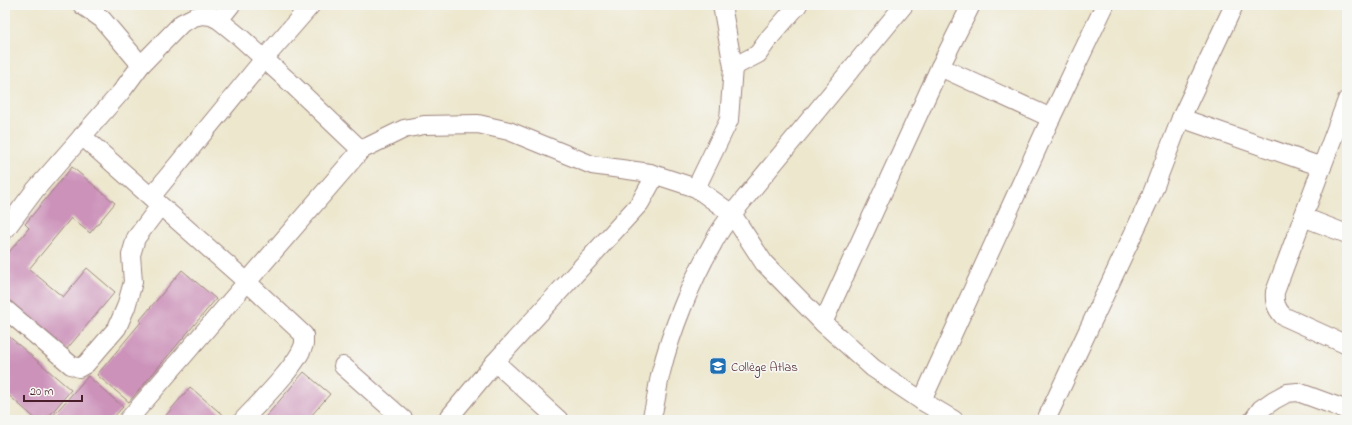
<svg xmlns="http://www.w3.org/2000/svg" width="1352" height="425" viewBox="0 0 1352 425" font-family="'Indie Flower',sans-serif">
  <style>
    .building { fill: #cc92ba }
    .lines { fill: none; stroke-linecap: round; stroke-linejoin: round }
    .minor-casing { stroke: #9c837c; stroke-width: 20 }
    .minor { stroke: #fff; stroke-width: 18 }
    .labels { text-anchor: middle; stroke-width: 3.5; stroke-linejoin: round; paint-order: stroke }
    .poi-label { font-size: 13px; fill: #4a1f2b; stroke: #f6f6f2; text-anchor: start }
  </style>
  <rect width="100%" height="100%" fill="#f6f6f2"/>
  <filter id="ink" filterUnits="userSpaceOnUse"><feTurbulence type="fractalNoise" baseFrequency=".025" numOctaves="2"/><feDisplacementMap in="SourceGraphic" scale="8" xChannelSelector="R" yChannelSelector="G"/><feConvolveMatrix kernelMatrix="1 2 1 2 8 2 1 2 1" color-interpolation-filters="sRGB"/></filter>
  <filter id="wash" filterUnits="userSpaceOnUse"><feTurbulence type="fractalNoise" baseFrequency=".012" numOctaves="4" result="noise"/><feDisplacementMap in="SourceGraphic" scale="16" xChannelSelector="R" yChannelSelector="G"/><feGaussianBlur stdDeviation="0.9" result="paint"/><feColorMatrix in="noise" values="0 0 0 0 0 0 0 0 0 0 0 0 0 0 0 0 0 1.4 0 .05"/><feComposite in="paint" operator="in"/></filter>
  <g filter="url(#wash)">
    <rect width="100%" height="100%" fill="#ede7ce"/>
    <g id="blocks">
      <g class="building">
        <path d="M 72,167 L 115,203 L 90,233 L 71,218 L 29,269 L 63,297 L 87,268 L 115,292 L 66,350 L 5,299 L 5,257 L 29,228 L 25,224 Z"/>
        <path d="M 182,270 L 216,299 L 129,402 L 97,375 L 141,322 L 140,320 Z"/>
        <path d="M 5,333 L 71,390 L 46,420 L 37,420 L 5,392 Z"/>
        <path d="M 304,372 L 330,394 L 311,416 L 315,420 L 263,420 Z"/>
        <path d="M 88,376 L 123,407 L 111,420 L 56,420 L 52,417 Z"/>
        <path d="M 190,387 L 225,417 L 222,420 L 162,420 Z"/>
      </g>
    </g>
  </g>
  <g filter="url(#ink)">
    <use href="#blocks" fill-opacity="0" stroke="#9c837c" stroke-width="1"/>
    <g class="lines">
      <defs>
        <g id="minor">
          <path d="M 82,5 L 102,19 L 141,65"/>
          <path d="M 904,5 L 732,214 L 764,263 L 823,323 L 873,368 L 922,401 L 954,420"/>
          <path d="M 219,20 L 231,5"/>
          <path d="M 733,67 L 758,54 L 770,37 L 798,5"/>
          <path d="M 940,67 L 1051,118"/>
          <path d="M 1347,100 L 1275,292 C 1274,302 1276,308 1283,316 L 1347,345"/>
          <path d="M 1181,118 L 1322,167"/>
          <path d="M 82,136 L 247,282 L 304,335 C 304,338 304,341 304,344 C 298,365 259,403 243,420"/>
          <path d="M 696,188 L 729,120 L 733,67 L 722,5"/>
          <path d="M 151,197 L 264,59 L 311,5"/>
          <path d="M 1303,217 L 1347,234"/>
          <path d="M 5,230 L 35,190 L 121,92 L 141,65 L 182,23 L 194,17 L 202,15 L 211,16 L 219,20 L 240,37 L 294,86 L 361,150"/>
          <path d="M 5,309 L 71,365 L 79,368 L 86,364 L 117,328 L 126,307 L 133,282 L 131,255 L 136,238 L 160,206"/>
          <path d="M 823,323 L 940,67 L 971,5"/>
          <path d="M 495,362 L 559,420"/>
          <path d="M 343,366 L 404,420"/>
          <path d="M 922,401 L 1051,118 L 1105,5"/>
          <path d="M 128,420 L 361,150 L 404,129 L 424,125 L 478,124 L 509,131 L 592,165 L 650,173 L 696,188 L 732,214 C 725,224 717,234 712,245 C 691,282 671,331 661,372 C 657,388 656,404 651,420"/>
          <path d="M 447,420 L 495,362 L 640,203 L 651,183 L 650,173"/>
          <path d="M 1046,420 L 1151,196 L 1181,118 L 1234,5"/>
          <path d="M 1253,420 L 1261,409 L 1274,400 L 1287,393 L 1298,392 L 1347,410"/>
        </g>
      </defs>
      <use href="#minor" class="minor-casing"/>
      <use href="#minor" class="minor"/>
    </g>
  </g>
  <defs>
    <symbol id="school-square" viewBox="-11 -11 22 22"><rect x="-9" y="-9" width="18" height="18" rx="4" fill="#1f6fb2" stroke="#f6f6f2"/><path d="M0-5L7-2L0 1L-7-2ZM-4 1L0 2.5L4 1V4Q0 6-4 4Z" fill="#fff"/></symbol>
  </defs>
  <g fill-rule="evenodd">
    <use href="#school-square" x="708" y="356" width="20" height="20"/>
  </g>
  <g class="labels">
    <g class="poi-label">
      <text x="731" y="371">Collège Atlas</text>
    </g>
  </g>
  <rect width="1352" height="425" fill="none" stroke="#f6f6f2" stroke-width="20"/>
  <path d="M24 395v6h58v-6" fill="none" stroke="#4a1f2b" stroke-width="2"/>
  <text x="30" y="395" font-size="12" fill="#4a1f2b" stroke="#f6f6f2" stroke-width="3" paint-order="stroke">20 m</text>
</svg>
